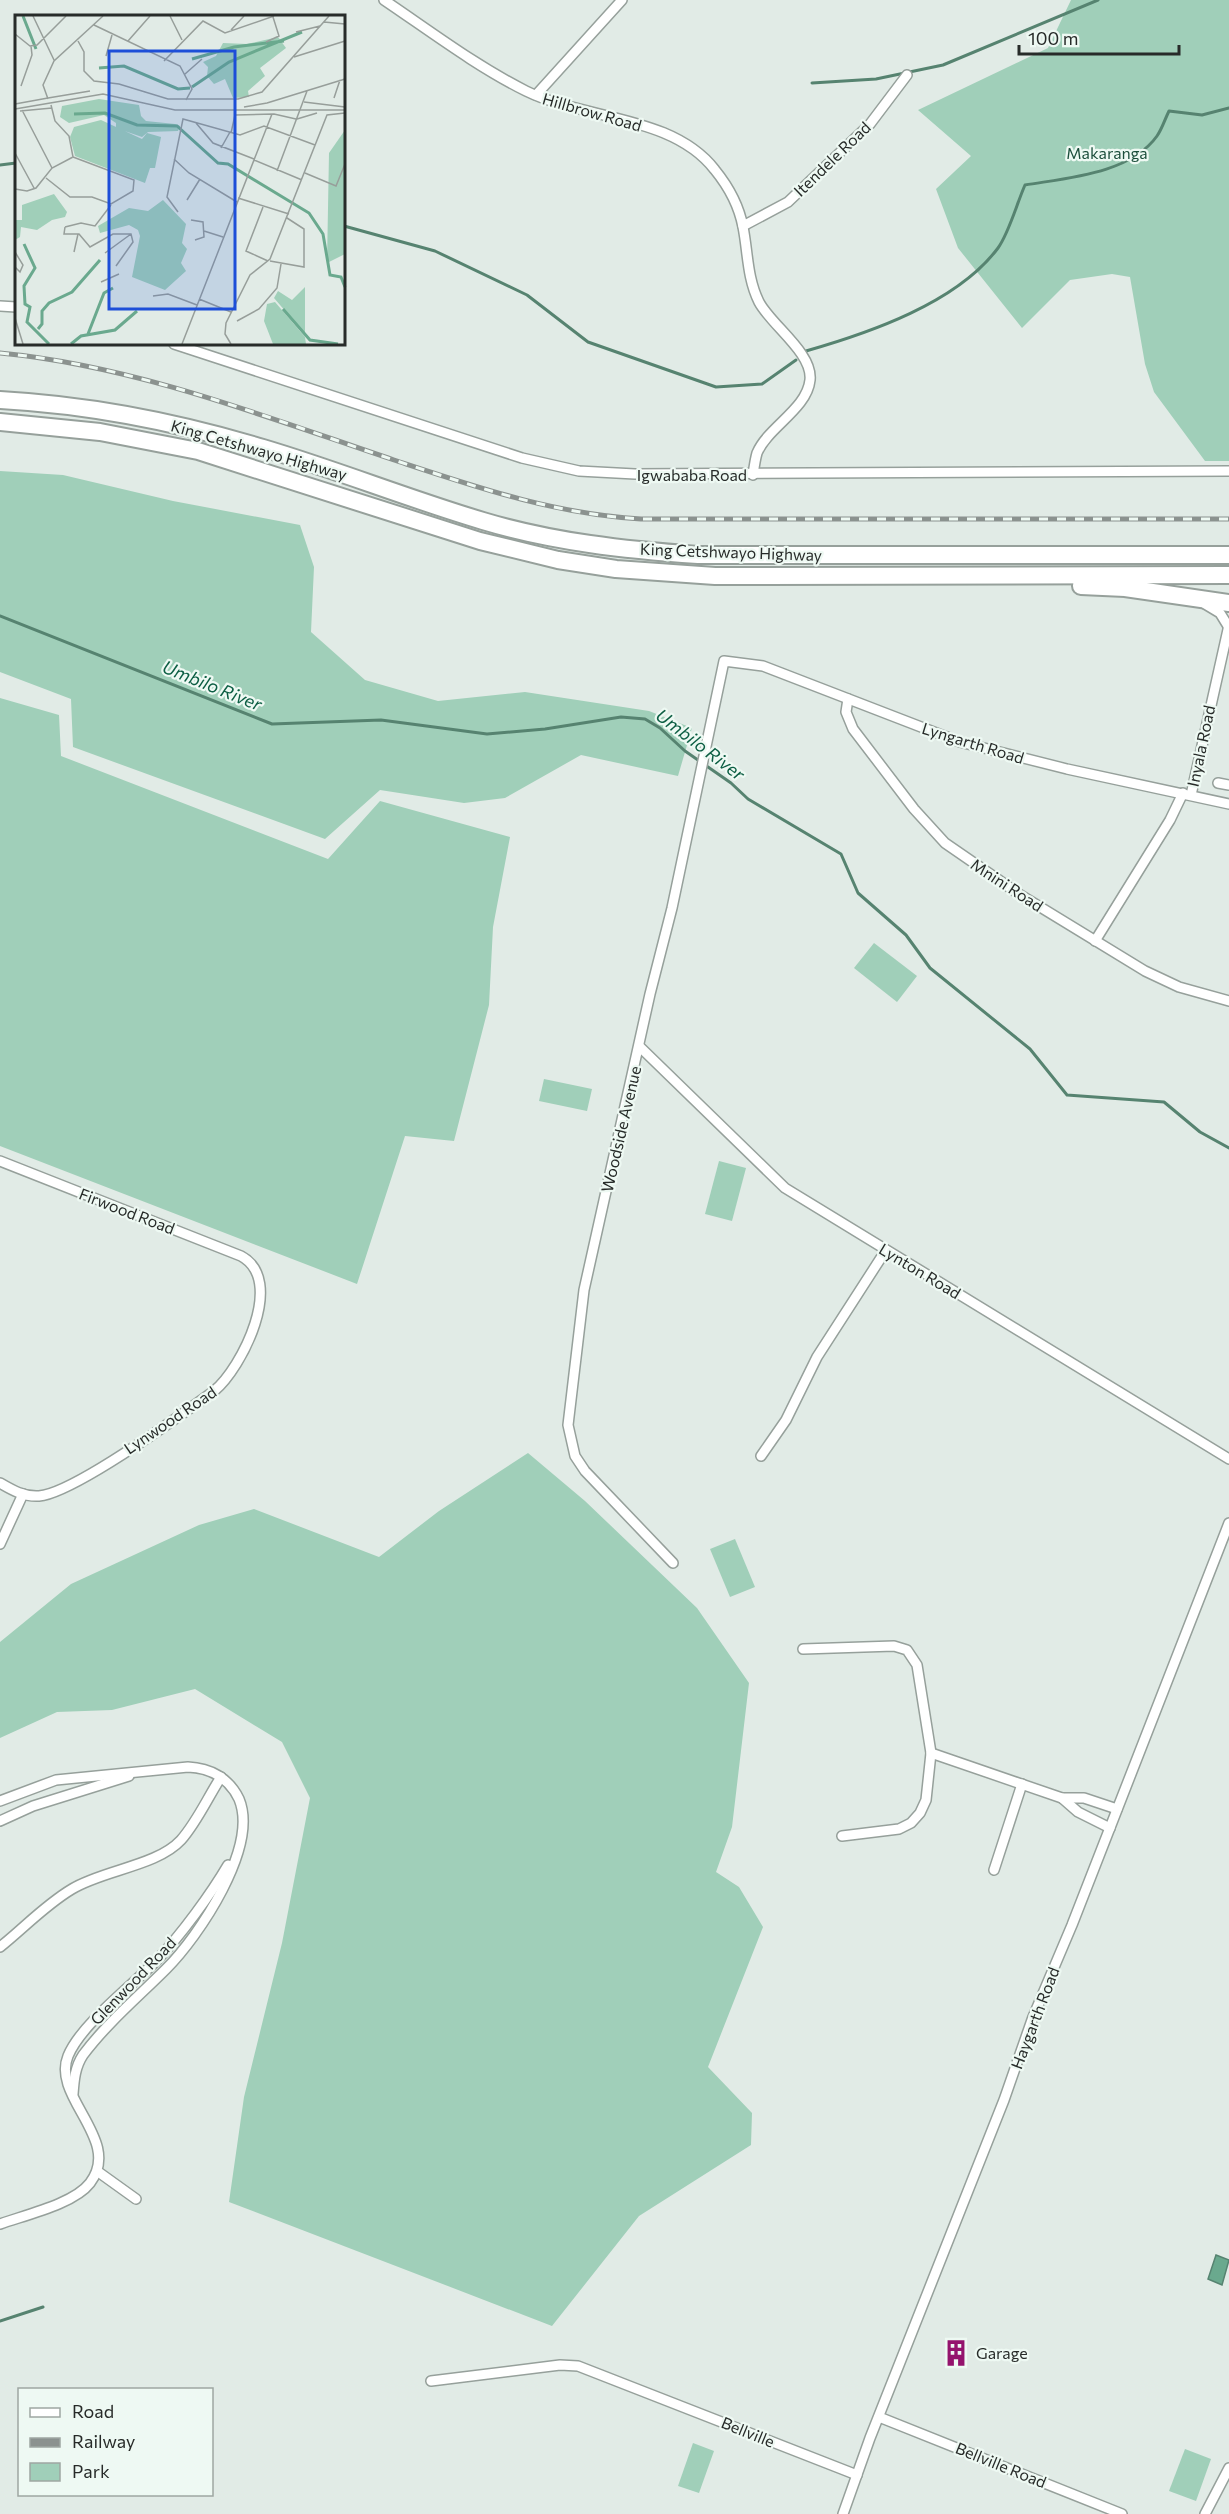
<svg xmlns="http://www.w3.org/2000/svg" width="1229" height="2514" viewBox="0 0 1229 2514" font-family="Commissioner,sans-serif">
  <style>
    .green { fill: #a0cfb9 }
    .water { fill: #6aa98e; stroke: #568370; stroke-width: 1.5 }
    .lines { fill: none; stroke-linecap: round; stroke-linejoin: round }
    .stream { stroke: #568370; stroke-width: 3 }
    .minor-casing { stroke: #96a09b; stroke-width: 12 }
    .motorway-casing { stroke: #96a09b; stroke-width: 20 }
    .minor { stroke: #fff; stroke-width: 9 }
    .motorway { stroke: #fff; stroke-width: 16 }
    .rail-casing { stroke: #8b928f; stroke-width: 5 }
    .rail { stroke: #eef9f3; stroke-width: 3; stroke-dasharray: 9; stroke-linecap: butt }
    .labels { text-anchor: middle; stroke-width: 4.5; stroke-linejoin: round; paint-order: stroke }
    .street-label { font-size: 16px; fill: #272b29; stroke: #eef9f3 }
    .park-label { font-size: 16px; fill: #1b4e3b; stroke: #eef9f3 }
    .poi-label { font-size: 16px; fill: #272b29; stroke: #eef9f3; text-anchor: start }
    .water-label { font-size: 18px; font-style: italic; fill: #0c5e43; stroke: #eef9f3 }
    .inset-river { fill: none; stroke: #6aa98e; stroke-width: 3 }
    .inset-road { fill: none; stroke: #979e9a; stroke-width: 1.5 }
    .view { fill: #1d4ed8; fill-opacity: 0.15; stroke: #1d4ed8; stroke-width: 3 }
    .inset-edge { fill: none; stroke: #272b29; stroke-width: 3 }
  </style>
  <rect width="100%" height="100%" fill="#e1ebe6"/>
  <g class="green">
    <path d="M 1071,0 L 1229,0 L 1229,461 L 1205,461 L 1154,392 L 1145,364 L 1130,277 L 1112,274 L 1070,280 L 1022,328 L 958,248 L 936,189 L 971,156 L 918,110 L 1048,48 Z"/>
    <path d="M 0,471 L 63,475 L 173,501 L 300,525 L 314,567 L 311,632 L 365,680 L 438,701 L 525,692 L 649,711 L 692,728 L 678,776 L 581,755 L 505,798 L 464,803 L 380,790 L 325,839 L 73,747 L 71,699 L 0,672 Z"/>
    <path d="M 0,698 L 59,715 L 61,756 L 328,859 L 380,801 L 510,837 L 493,927 L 489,1005 L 454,1141 L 405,1136 L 357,1284 L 0,1146 Z"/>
    <path d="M 874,943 L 917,976 L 897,1002 L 854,968 Z"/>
    <path d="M 544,1079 L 592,1089 L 587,1111 L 539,1101 Z"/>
    <path d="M 719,1161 L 746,1168 L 732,1221 L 705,1214 Z"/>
    <path d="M 528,1453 L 585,1501 L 697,1608 L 749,1683 L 732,1827 L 716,1872 L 739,1887 L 763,1927 L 708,2067 L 752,2113 L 751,2145 L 639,2216 L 552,2326 L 229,2202 L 244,2097 L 282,1943 L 310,1798 L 282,1742 L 195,1689 L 112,1710 L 57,1712 L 0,1738 L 0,1642 L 71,1584 L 199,1525 L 254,1509 L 379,1557 L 439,1511 Z"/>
    <path d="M 735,1539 L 755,1587 L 730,1597 L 710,1549 Z"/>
    <path d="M 693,2443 L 714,2451 L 699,2493 L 678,2486 Z"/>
    <path d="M 1185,2449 L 1211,2459 L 1196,2501 L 1169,2491 Z"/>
  </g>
  <path class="water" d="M 1216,2255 L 1229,2260 L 1222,2285 L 1208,2279 Z"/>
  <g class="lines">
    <g class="stream">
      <path d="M 812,83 L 876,79 L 943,65 L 1098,0"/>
      <path d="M 0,165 L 16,163"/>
      <path d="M 344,226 L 435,251 L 527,295 L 588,342 L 716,387 L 762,384 L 796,360"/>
      <path d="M 806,351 C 869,333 957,303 998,248 C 1009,233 1017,203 1025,185 C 1066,178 1130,174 1157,136 C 1162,129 1165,119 1169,111 L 1202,115 L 1229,108"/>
      <path d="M 0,616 L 272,724 L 381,720 L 487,734 L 545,729 L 621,717 L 645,719 L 660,728 L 685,751 L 731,783 L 748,799 L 841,854 L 858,893 L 906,935 L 930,968 L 1030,1049 L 1067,1095 L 1164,1102 L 1200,1132 L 1229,1148"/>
      <path d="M 0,2321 L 43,2307"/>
    </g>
    <defs>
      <g id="minor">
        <path d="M 384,0 C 430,31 476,66 526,91 C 585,120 673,115 715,170 C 728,186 739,206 743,227 C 748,252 747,278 759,302 C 771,325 813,353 810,380 C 807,409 768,427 757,453 C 755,460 754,468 753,475"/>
        <path d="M 536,95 L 622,0"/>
        <path d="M 743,226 L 788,202 L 870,124 L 907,75"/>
        <path d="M 0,306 L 16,307"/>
        <path d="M 174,344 L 522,458 L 579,471 L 635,474 L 1229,471"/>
        <path d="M 1205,604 L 1220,613 L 1228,626"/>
        <path d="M 848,699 L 846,712 L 853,729 L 914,809 L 945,843 L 1019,894 L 1145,971 L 1179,987 L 1229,1001"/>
        <path d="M 1218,783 L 1229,785"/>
        <path d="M 1191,795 L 1229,625"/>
        <path d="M 1095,941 L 1170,820 L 1183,793"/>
        <path d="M 640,1047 L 785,1188 L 1229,1459"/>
        <path d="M 0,1161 L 241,1256 C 286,1280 242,1368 214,1391 C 181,1415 74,1493 39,1496 C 24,1497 12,1490 0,1483"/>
        <path d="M 761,1456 L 786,1420 L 817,1357 L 886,1250"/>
        <path d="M 0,1544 L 23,1494"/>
        <path d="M 673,1563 L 585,1471 L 575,1456 L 568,1425 L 584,1290 L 650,994 L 672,908 L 724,661 L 763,666 L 960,742 L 1067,769 L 1229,804"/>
        <path d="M 803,1649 L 894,1646 L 907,1650 L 917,1665 L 931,1753 L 926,1800 L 920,1813 L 911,1823 L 899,1829 L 842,1836"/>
        <path d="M 931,1753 L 1062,1798 L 1084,1798 L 1117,1809"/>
        <path d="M 1062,1798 L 1078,1812 L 1110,1828"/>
        <path d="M 0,1801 L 56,1780 L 188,1767 C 210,1768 229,1778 239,1799 C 259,1847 199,1936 166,1969 C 138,1997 107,2023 83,2055 C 75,2067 74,2080 73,2094"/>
        <path d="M 0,1821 L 33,1806 L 129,1776"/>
        <path d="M 994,1870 L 1022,1784"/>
        <path d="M 0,1947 C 24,1928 45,1905 72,1889 C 103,1870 157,1866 181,1840 C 197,1822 208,1797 221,1777"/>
        <path d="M 97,2171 L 136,2199"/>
        <path d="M 0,2224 C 25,2215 74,2204 90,2183 C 123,2140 51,2097 68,2056 C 81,2024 133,1985 157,1960 C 181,1935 211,1894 228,1865"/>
        <path d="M 431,2381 L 560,2365 L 578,2366 L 857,2475"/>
        <path d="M 879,2417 L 1122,2514"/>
        <path d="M 843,2514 L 870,2438 L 1004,2100 L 1033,2017 L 1072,1925 L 1229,1523"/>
        <path d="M 1205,2514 L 1229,2468"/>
      </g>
      <g id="motorway">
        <path d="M 0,400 C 90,405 177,422 263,448 C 337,470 409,499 483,521 C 553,542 626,550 698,555 L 1229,555"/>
        <path d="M 0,422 L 100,432 L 198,451 L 480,541 L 558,560 L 616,569 L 715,576 L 1229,575"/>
        <path d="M 1081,586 L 1125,588 L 1229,603"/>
      </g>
    </defs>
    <use href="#minor" class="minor-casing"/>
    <use href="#motorway" class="motorway-casing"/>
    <use href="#minor" class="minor"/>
    <use href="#motorway" class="motorway"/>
    <defs>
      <path id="rail" d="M 0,353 C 136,366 266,417 394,460 C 476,487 554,514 641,519 L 1229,519"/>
    </defs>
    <use href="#rail" class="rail-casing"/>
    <use href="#rail" class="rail"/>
  </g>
  <defs>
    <symbol id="building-bare" viewBox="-9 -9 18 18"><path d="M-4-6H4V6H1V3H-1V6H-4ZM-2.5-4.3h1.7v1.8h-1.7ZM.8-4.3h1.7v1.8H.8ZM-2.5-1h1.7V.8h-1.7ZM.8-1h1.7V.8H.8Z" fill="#94136d" stroke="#eef9f3" stroke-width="2.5" paint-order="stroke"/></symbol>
  </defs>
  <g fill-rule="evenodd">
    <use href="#building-bare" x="937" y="2334" width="38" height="38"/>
  </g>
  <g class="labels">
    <g class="street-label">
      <text transform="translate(592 112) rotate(16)" y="6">Hillbrow Road</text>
      <text transform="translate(832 159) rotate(-44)" y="6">Itendele Road</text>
      <text transform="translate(259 450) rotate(16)" y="6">King Cetshwayo Highway</text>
      <text x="692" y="481">Igwababa Road</text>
      <text transform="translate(731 552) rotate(2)" y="6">King Cetshwayo Highway</text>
      <text transform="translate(973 743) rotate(17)" y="6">Lyngarth Road</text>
      <text transform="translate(1201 746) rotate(-78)" y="6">Inyala Road</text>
      <text transform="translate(1007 885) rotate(33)" y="6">Mnini Road</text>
      <text transform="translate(621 1129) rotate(-77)" y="6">Woodside Avenue</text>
      <text transform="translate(127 1211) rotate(21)" y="6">Firwood Road</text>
      <text transform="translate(920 1271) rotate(31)" y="6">Lynton Road</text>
      <text transform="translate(170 1420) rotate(-34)" y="6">Lynwood Road</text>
      <text transform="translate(133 1981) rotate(-46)" y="6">Glenwood Road</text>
      <text transform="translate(1035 2018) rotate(-69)" y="6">Haygarth Road</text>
      <text transform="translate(748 2432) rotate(22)" y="6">Bellville</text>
      <text transform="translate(1001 2465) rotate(22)" y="6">Bellville Road</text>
    </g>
    <g class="park-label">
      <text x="1107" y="159">Makaranga</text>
    </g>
    <g class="poi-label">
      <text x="976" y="2359">Garage</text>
    </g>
    <g class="water-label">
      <text transform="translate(212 686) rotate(22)" y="6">Umbilo River</text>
      <text transform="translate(700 745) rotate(37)" y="6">Umbilo River</text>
    </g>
  </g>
  <g transform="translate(15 15)">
    <rect width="330" height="330" fill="#e1ebe6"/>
    <path d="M 263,22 L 271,33 L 245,53 L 250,61 L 233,76 L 234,82 L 218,83 L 210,64 L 199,69 L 192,61 L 193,52 L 188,47 L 201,41 L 208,28 L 232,29 ZM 84,84 L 124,90 L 126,101 L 131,106 L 160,109 L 165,111 L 163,116 L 133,117 L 127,122 L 101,113 L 101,108 L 89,100 L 54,108 L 45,102 L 47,91 ZM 86,105 L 127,124 L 132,118 L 146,122 L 140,153 L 135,153 L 130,168 L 60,141 L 55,122 L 59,112 ZM 330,115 L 330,239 L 312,248 L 314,138 ZM 39,179 L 52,197 L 50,202 L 37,205 L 22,215 L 6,212 L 5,222 L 0,225 L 0,205 L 7,205 L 7,190 ZM 148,185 L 171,209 L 167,228 L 172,234 L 166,248 L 171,256 L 150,275 L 117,262 L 125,221 L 123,215 L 114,210 L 85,218 L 83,211 L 114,193 L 133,196 ZM 290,272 L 290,319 L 259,283 L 263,276 L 277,285 ZM 260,287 L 290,322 L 291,329 L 258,329 L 249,306 L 252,289 Z" fill="#a0cfb9"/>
    <path class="inset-river" d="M 8,1 L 21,34M 177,44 L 219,32 L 269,26M 84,53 L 109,51 L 163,74 L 175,73M 177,72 L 214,47 L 287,17M 59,99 L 90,98 L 122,110 L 162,111 L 203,148 L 213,149 L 294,198 L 308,219 L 315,260 L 326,262 L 330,272M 9,229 L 20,253 L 9,271 L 10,289 L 15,292 L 12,307 L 34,329M 268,294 L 295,325 L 323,329M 23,314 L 27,309 L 27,296 L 34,288 L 57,277 L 85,245M 73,319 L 89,278 L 98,273M 56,329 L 66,321 L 100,315 L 122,296"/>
    <path class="inset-road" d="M 18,1 L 39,45M 155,1 L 167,25M 309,7 L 330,9M 79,10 L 165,51 L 177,74 L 171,85M 216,15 L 229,1M 281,17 L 305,11M 0,19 L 15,31 L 22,30 L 51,1M 63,26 L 69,37 L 69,56 L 79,66 L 104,69 L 153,84 L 223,84 L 247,77 L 314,1M 113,26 L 135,1M 251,27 L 264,21 L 258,2M 91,41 L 97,20M 279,42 L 330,26M 149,46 L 188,6 L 210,18 L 259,1M 170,59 L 187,44M 6,71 L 17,40 L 16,31M 33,83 L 75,76M 319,83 L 325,65M 33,84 L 28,70 L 39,46 L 88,1M 289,87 L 330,92M 252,88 L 330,64M 0,89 L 33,83M 36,90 L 40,106 L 54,121 L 58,142M 229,92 L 252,88M 0,94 L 88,79 L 160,95 L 330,95M 7,95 L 37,153M 5,96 L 37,93M 220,100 L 259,99 L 281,104M 282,104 L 302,98M 181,108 L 198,128 L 239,144M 216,118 L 220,100M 206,133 L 215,117M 0,138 L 19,173M 159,144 L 174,158 L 222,187M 239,145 L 287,165M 262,156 L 292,76M 290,158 L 321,171 L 330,149M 31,163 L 55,182 L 77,182 L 96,189 L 118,176 L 119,165 L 58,142M 0,174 L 12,176 L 21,173 L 37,153 L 58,142M 223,183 L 274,199M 172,185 L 185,164M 248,192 L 231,236 L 253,246M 163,197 L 152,182 L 168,104 L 225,120 L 249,111 L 300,130M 176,205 L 188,207 L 189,222 L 180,225M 50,212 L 49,219 L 64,219 L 75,232 L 98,219 L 116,219 L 118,227 L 101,251M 50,212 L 66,208 L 80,211 L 96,190M 189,216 L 208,222M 0,237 L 8,250 L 5,257 L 0,252M 59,237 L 63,219M 90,238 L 116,219M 255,246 L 289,252 L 289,214 L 272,203M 86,267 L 104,259M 138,281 L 153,279 L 182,290M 184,284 L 216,297M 0,303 L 8,329M 222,306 L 244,294 L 262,273 L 266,249M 167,329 L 257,99M 216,329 L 210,319 L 211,308 L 235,260 L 255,244 L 312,100 L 330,98"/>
    <path class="view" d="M 94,36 L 220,36 L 220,294 L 94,294 Z"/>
    <rect width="330" height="330" class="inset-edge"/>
  </g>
  <rect x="18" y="2388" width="195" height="108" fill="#eef9f3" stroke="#9ea7a2" stroke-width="1.5"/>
  <rect x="30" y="2408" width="30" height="9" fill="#ffffff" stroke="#9ea7a2" stroke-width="1.5"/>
  <text x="72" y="2418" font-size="18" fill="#272b29">Road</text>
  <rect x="30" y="2438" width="30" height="9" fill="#8b928f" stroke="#9ea7a2" stroke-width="1.5"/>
  <text x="72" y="2448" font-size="18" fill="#272b29">Railway</text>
  <rect x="30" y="2463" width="30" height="18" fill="#a0cfb9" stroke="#9ea7a2" stroke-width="1.5"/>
  <text x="72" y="2478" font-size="18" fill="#272b29">Park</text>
  <path d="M1019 45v9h160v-9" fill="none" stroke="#272b29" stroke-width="3"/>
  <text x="1028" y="45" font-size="18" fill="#272b29" stroke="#eef9f3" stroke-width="4.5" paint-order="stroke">100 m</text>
</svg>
